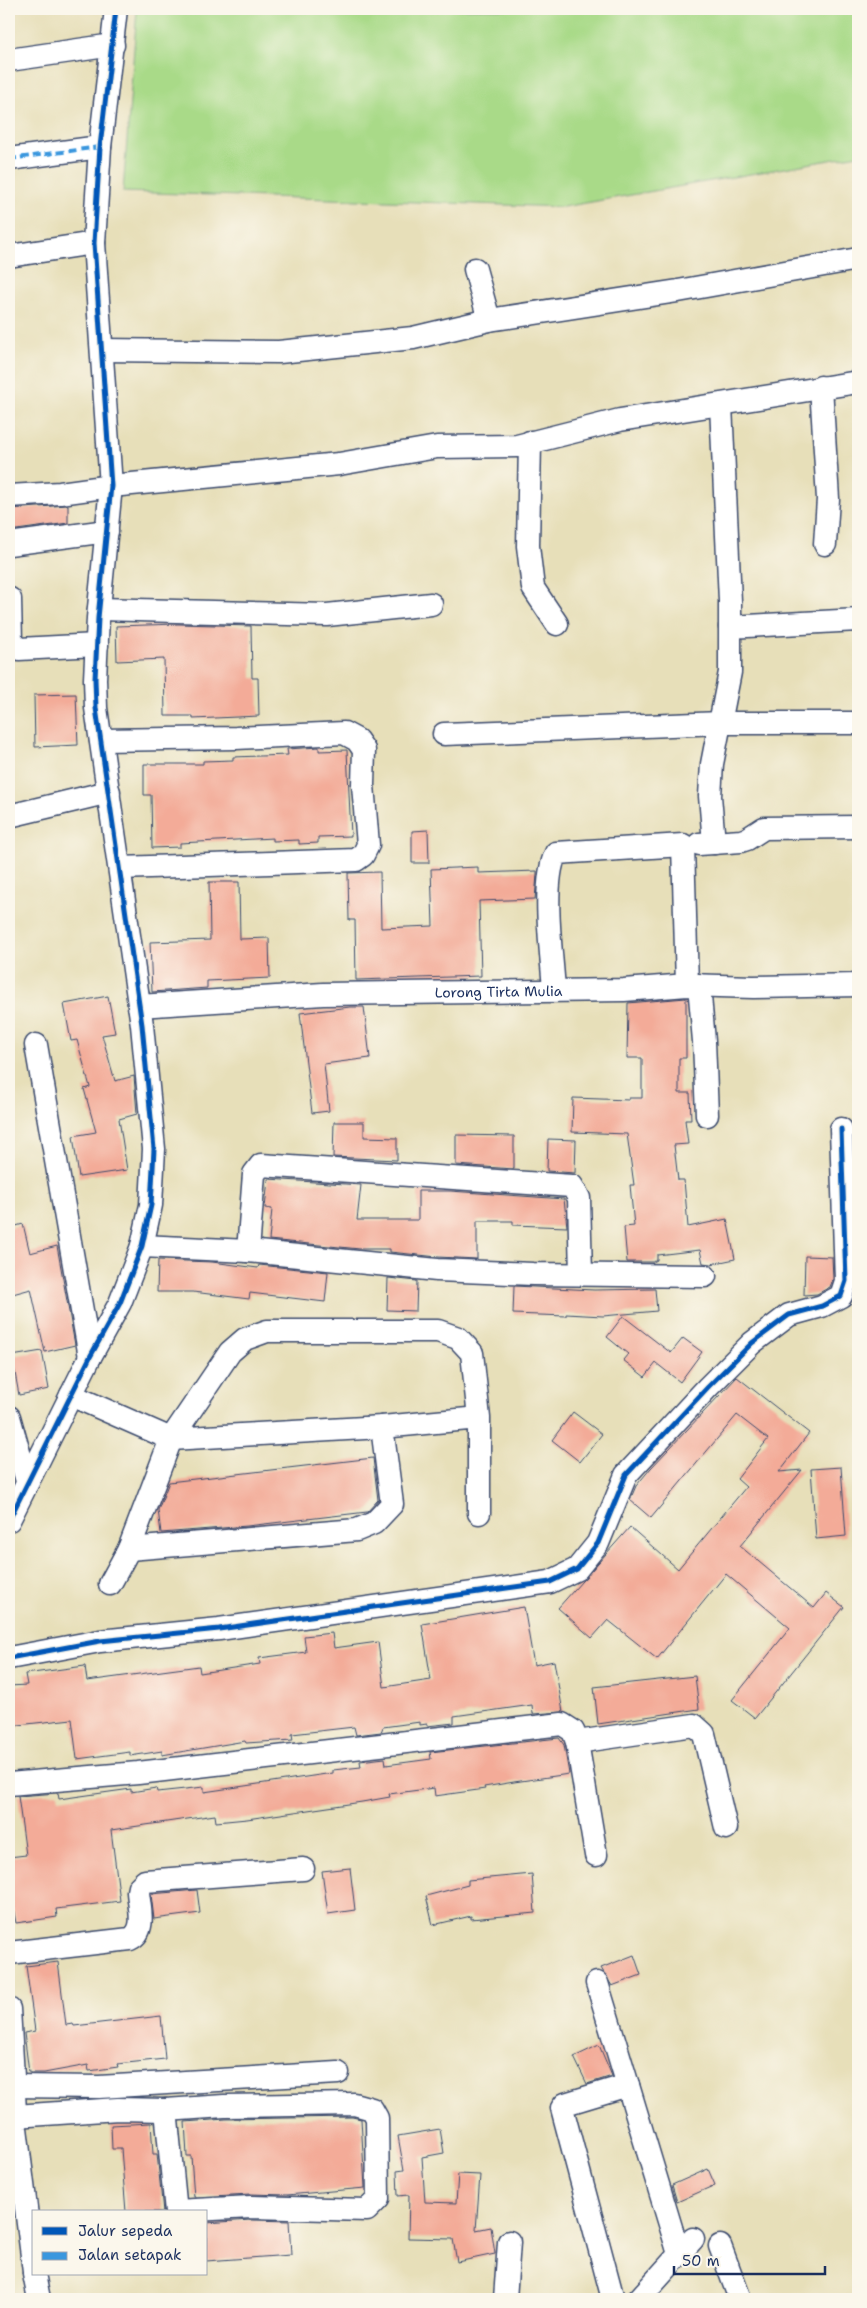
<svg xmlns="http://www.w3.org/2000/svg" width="867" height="2308" viewBox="0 0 867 2308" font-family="'Shantell Sans',sans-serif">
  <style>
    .green { fill: #a9da88; stroke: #628473 }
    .building { fill: #f3ab98 }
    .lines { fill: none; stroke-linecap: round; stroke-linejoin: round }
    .street-casing { stroke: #3a496c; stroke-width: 25 }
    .street { stroke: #fff; stroke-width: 22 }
    .quiet { stroke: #3a97de; stroke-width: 4; stroke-dasharray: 8 4; stroke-linecap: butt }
    .cycleway-casing { stroke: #fbf7ec; stroke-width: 8 }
    .cycleway { stroke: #0057b8; stroke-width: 5 }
    .labels { text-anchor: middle; stroke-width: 4.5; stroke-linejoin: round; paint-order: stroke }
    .street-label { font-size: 14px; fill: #1b2f5e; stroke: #fbf7ec }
  </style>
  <rect width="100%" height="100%" fill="#fbf7ec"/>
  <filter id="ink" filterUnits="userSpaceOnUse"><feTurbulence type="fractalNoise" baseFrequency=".02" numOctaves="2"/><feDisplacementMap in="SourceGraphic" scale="10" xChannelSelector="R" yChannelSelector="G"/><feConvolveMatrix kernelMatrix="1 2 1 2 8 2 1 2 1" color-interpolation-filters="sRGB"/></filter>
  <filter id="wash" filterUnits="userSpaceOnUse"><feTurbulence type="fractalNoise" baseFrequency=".0096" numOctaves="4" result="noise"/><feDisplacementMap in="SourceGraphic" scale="20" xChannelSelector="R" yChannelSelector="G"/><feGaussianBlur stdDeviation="1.12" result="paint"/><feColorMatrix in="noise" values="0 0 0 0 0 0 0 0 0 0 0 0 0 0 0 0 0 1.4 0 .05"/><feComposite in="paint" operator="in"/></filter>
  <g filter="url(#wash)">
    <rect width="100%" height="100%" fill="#e7dfb9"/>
    <path class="green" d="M 137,9 L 858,9 L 858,155 L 563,207 L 123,192 Z"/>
    <g id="blocks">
      <g class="building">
        <path d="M 68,505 L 68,523 L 9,531 L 9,509 Z"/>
        <path d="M 178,624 L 251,626 L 252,678 L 258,678 L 259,716 L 193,719 L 193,716 L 165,716 L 164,659 L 117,661 L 116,626 Z"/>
        <path d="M 76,694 L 78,745 L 35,747 L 34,695 Z"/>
        <path d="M 319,747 L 319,751 L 347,750 L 351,836 L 318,837 L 318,843 L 299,844 L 299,840 L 273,841 L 273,838 L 180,843 L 180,847 L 152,848 L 151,795 L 144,795 L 144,764 L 203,764 L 203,761 L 233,760 L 233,757 L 288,755 L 287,749 Z"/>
        <path d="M 428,830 L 429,863 L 412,863 L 412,831 Z"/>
        <path d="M 478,867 L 478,873 L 537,871 L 537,874 L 535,899 L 479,901 L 481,976 L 356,980 L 355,920 L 349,920 L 348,873 L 380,872 L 381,928 L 433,926 L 431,869 Z"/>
        <path d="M 209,882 L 239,882 L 240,939 L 269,938 L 270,978 L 207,981 L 207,988 L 152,992 L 150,942 L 210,940 Z"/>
        <path d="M 108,996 L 115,1033 L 102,1035 L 115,1081 L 134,1076 L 137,1114 L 119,1119 L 127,1170 L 79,1177 L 73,1136 L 96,1132 L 84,1089 L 90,1087 L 77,1040 L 71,1041 L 64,1004 Z"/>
        <path d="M 686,998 L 686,1058 L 679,1058 L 679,1093 L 690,1093 L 691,1120 L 685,1120 L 688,1144 L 674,1145 L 678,1180 L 684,1180 L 688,1227 L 727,1219 L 735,1259 L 711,1264 L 703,1263 L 700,1250 L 657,1255 L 657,1260 L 653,1262 L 627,1262 L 624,1227 L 634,1226 L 630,1185 L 634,1185 L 627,1134 L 572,1132 L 573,1098 L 629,1100 L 629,1098 L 642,1098 L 642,1058 L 627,1058 L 628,1003 Z"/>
        <path d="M 350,1007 L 364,1007 L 370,1058 L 324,1064 L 329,1111 L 312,1113 L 300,1013 Z"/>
        <path d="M 334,1122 L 364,1122 L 364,1137 L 397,1138 L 397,1160 L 333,1157 Z"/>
        <path d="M 456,1135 L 514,1136 L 514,1169 L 456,1165 Z"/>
        <path d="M 548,1139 L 576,1140 L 575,1173 L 547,1171 Z"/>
        <path d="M 268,1179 L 361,1185 L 357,1220 L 418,1220 L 418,1191 L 450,1191 L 564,1199 L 567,1227 L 513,1225 L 513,1221 L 477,1221 L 477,1259 L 438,1257 L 390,1252 L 390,1249 L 360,1249 L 269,1240 L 272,1209 L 265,1208 Z"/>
        <path d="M 23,1224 L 30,1253 L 57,1246 L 75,1345 L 45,1352 L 31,1289 L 9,1295 L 9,1228 Z"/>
        <path d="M 805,1256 L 832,1257 L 833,1279 L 830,1287 L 817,1294 L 804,1295 Z"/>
        <path d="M 158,1260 L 212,1262 L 258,1268 L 259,1265 L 328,1272 L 325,1302 L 250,1293 L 249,1299 L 193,1292 L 157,1292 Z"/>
        <path d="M 388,1278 L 417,1281 L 416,1311 L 387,1310 Z"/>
        <path d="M 514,1286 L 594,1290 L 655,1289 L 657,1311 L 603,1316 L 566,1314 L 566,1316 L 513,1314 Z"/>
        <path d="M 623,1316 L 671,1353 L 683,1338 L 702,1352 L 680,1382 L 656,1363 L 645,1377 L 623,1360 L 628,1354 L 607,1337 Z"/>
        <path d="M 42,1351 L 49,1389 L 19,1395 L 12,1356 Z"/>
        <path d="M 737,1377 L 809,1433 L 779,1472 L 802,1470 L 740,1546 L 814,1608 L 826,1593 L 844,1607 L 755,1718 L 732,1700 L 790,1628 L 726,1574 L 657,1659 L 608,1620 L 592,1638 L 558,1608 L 630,1527 L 678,1569 L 746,1487 L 737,1479 L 768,1439 L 737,1415 L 651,1518 L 630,1500 L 636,1486 L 651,1468 Z"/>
        <path d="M 573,1412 L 602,1434 L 580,1462 L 552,1440 Z"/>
        <path d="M 373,1458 L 378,1500 L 367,1512 L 247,1526 L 161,1533 L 158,1510 L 169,1482 Z"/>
        <path d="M 841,1467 L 846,1536 L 816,1539 L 811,1469 Z"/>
        <path d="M 524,1607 L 534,1665 L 554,1661 L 563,1712 L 533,1714 L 532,1705 L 454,1716 L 454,1723 L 427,1726 L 427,1724 L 420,1725 L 420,1722 L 383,1727 L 381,1732 L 356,1735 L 354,1727 L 292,1734 L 293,1740 L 246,1743 L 245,1741 L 162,1755 L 162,1751 L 130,1756 L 130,1752 L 77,1759 L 72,1719 L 9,1726 L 9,1686 L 27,1685 L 25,1674 L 85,1666 L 87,1681 L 199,1666 L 200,1673 L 260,1664 L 259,1658 L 306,1652 L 304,1636 L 332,1633 L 334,1648 L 378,1642 L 384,1687 L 431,1680 L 422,1624 Z"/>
        <path d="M 695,1676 L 699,1709 L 598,1724 L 594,1687 Z"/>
        <path d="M 559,1738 L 564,1745 L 569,1774 L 514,1782 L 484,1787 L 485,1789 L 435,1796 L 434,1788 L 389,1794 L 390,1797 L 362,1802 L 247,1819 L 216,1822 L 215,1815 L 111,1830 L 120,1901 L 56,1909 L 57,1917 L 16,1923 L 9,1886 L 9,1857 L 26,1855 L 18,1796 L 58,1793 L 59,1799 L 131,1789 L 131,1792 L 156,1788 L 157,1792 L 204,1787 L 204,1792 L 333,1773 L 333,1770 L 361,1767 L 360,1761 L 385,1758 L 386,1765 L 431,1759 L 430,1752 Z"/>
        <path d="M 350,1868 L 355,1910 L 328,1914 L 322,1871 Z"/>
        <path d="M 532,1874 L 535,1913 L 471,1919 L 471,1916 L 433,1925 L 426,1896 L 468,1885 L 468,1880 Z"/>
        <path d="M 197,1890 L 200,1913 L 154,1919 L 151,1894 Z"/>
        <path d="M 634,1955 L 641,1975 L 612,1986 L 601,1968 Z"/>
        <path d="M 58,1962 L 66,2025 L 73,2024 L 74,2026 L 161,2016 L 165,2059 L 117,2064 L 118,2067 L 89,2071 L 88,2065 L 44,2073 L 29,2073 L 24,2033 L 35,2031 L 26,1966 Z"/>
        <path d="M 599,2045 L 612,2076 L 587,2084 L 574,2057 Z"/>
        <path d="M 352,2117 L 361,2119 L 365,2188 L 287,2195 L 250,2194 L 194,2197 L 191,2156 L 187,2156 L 185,2122 L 226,2119 Z"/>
        <path d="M 151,2123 L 153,2154 L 157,2154 L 163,2212 L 126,2212 L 121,2149 L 112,2149 L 111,2125 Z"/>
        <path d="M 440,2129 L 444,2153 L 422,2157 L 425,2202 L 456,2203 L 458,2174 L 480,2175 L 476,2230 L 491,2227 L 495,2254 L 457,2262 L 453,2239 L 408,2238 L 409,2195 L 398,2196 L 397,2171 L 404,2170 L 398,2136 Z"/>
        <path d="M 708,2169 L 715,2185 L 677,2202 L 672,2185 Z"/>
        <path d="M 251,2220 L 289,2221 L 291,2255 L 206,2261 L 206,2223 Z"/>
      </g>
    </g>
  </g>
  <g filter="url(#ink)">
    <use href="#blocks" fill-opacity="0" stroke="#3a496c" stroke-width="1"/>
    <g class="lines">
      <defs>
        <g id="street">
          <path d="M 9,60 L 113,45"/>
          <path d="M 9,159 L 100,147"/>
          <path d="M 9,256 L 94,243"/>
          <path d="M 475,269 L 489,320"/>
          <path d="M 102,350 L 279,352 L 413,338 L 489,320 L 678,291 L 858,259"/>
          <path d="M 821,387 L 828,499 L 825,544"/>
          <path d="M 530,442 L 528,546 L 533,588 L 557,624"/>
          <path d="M 9,496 L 60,493 L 111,486 L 339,464 L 437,447 L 517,446 L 620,420 L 858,382"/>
          <path d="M 9,544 L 107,531"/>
          <path d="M 10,599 L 11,642 L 19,649 L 97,645"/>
          <path d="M 99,609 L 327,615 L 431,604"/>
          <path d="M 730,627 L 858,620"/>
          <path d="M 444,734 L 721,723 L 858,723"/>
          <path d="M 101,740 L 236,738 L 344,733 L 357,740 L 364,750 L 363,785 L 368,845 L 363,855 L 356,860 L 120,868"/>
          <path d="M 9,816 L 109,792"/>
          <path d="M 714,843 L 710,796 L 712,764 L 730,672 L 730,601 L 721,405"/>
          <path d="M 699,844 L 741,841 L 747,839 L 764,828 L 858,827"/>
          <path d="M 699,985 L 704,1041 L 707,1115"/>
          <path d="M 554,990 C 552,955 541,883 556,853 L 683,845 L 687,985"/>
          <path id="s1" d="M 139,1006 L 323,994 L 624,990 L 687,985 L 753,987 L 858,985"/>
          <path d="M 36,1045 L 90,1357"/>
          <path d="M 142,1246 L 248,1251 L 437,1270 L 533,1274 L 705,1276"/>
          <path d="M 248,1251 L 254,1174 L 261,1165 L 572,1186 L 579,1198 L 581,1274"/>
          <path d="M 71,1395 L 171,1439 L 129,1549 L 357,1530 L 374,1523 L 392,1504 L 382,1427"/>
          <path d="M 9,1417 L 27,1481"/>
          <path d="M 479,1513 L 479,1418 L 472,1353 L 458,1338 L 438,1331 L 267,1331 L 245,1339 L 230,1352 L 171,1439 L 382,1427 L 479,1418"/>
          <path d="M 9,1520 L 90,1357 L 120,1303 L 142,1246 L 151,1205 L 154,1149 L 142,1025 L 96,708 L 95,679 L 98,618 L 111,486 L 94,243 L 100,147 L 116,9"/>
          <path d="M 110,1584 L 129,1549"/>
          <path d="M 9,1658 L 100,1641 L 219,1629 L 550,1582 L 577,1569 L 598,1543 L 626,1475 L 708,1387 L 752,1343 L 789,1315 L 822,1306 L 841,1296 L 846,1281 L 841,1129"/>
          <path d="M 577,1742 L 694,1725 L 704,1734 L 726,1828"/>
          <path d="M 9,1784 L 138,1773 L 562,1724 L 573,1731 L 577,1742 L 596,1855"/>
          <path d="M 9,1953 L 130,1939 C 147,1931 139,1907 138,1892 L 139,1887 L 145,1881 L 303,1869"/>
          <path d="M 597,1983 L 679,2254"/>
          <path d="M 9,2009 L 16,2128 L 34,2272"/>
          <path d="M 13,2086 L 99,2087 L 338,2073"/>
          <path d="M 166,2110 L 176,2212"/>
          <path d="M 15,2116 L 118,2109 L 166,2110 L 224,2106 L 354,2104 L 372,2109 L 377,2118 L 378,2199 L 367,2210 L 251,2207 L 176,2211"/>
          <path d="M 720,2246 L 740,2299"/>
          <path d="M 34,2274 L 39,2299"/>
          <path d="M 505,2299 L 509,2242"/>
          <path d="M 613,2299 L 562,2108 L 565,2104 L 628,2085"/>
          <path d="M 639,2299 L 693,2239"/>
        </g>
      </defs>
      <use href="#street" class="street-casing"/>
      <use href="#street" class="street"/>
      <path class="quiet" d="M 9,159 L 100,147"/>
      <defs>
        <g id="cycleway">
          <path d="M 9,1520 L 90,1357 L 120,1303 L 142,1246 L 151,1205 L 154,1149 L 142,1025 L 96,708 L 95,679 L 98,618 L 111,486 L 94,243 L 100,147 L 116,9"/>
          <path d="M 9,1658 L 100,1641 L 219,1629 L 550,1582 L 577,1569 L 598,1543 L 626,1475 L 708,1387 L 752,1343 L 789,1315 L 822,1306 L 841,1296 L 846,1281 L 841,1129"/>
        </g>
      </defs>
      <use href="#cycleway" class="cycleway-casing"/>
      <use href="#cycleway" class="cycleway"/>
    </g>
  </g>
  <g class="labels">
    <g class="street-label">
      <text dy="5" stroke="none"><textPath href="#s1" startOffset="360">Lorong Tirta Mulia</textPath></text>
    </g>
  </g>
  <rect width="867" height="2308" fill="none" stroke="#fbf7ec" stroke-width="30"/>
  <rect x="32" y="2210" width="175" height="65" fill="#fbf7ec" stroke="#a1a7b3"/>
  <rect x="42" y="2227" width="25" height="8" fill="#0057b8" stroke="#a1a7b3"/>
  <text x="78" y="2236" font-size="15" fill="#1b2f5e">Jalur sepeda</text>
  <rect x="42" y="2252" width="25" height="8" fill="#3a97de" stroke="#a1a7b3"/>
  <text x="78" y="2260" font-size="15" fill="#1b2f5e">Jalan setapak</text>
  <path d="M674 2266v8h151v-8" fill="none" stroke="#1b2f5e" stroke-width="2.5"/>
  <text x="682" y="2266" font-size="15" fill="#1b2f5e" stroke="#fbf7ec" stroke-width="4" paint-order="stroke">50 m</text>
</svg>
